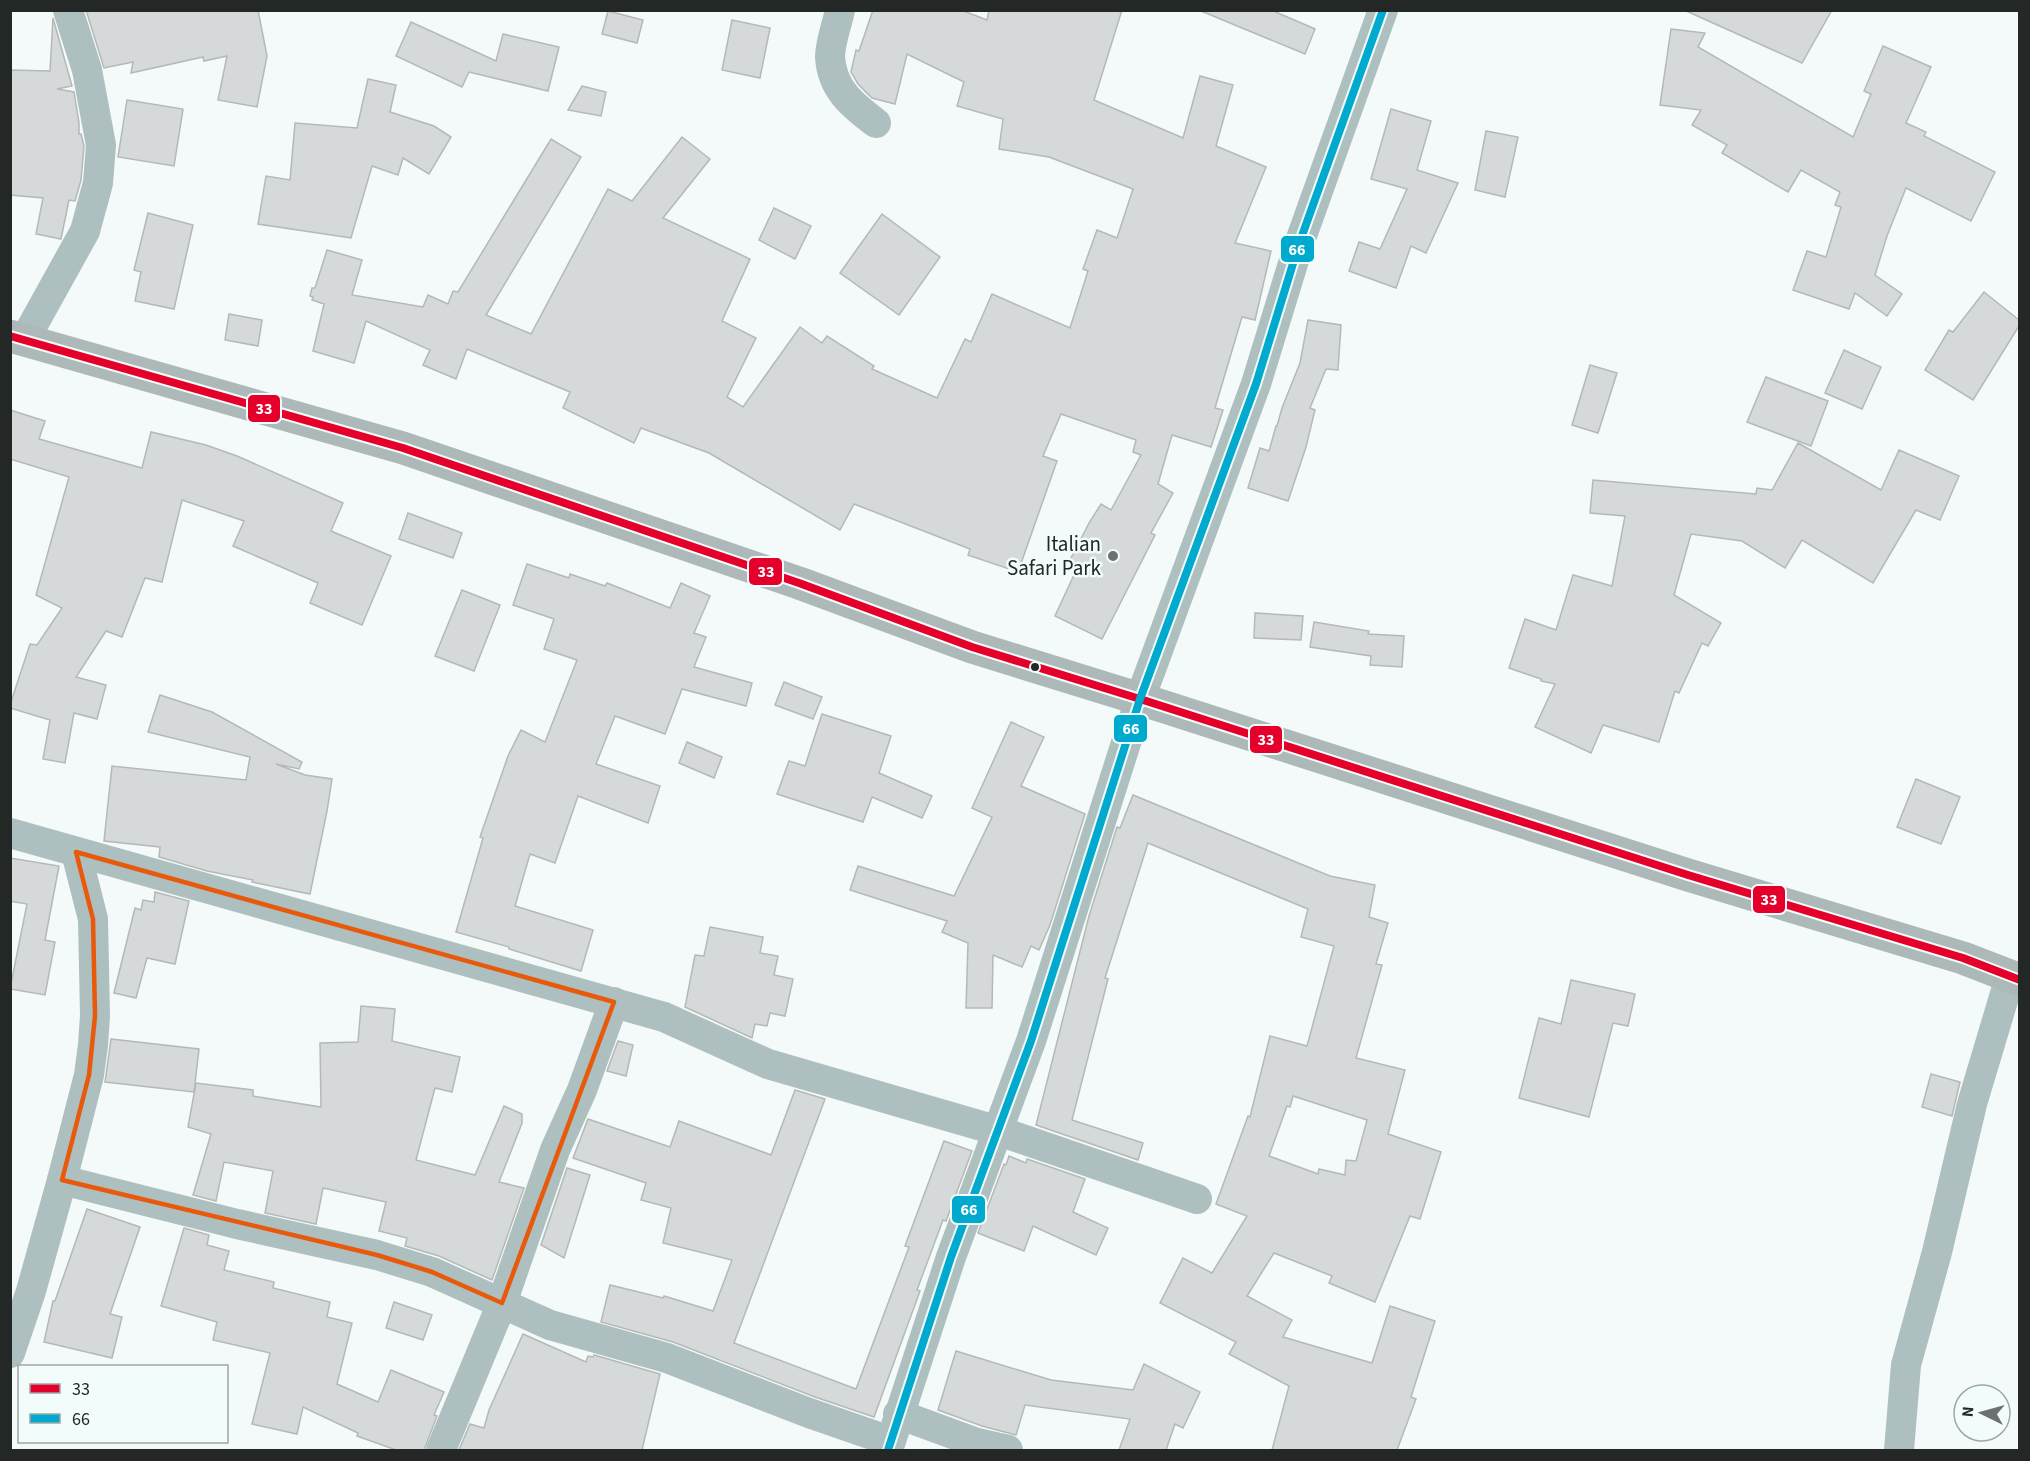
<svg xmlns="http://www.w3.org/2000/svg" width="2030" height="1461" viewBox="0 0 2030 1461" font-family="'Source Sans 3',sans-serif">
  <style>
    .building { fill: #d5d9d9; stroke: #b4b9b8; stroke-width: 1.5; fill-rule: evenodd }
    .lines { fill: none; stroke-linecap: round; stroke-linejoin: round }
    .minor { stroke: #adbfbe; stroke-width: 30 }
    .major { stroke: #acb9b8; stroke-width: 33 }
    .bus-1-casing { stroke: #f1fcfb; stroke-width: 12 }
    .bus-2-casing { stroke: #f1fcfb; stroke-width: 12 }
    .bus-1 { stroke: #e4002b; stroke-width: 8 }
    .bus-2 { stroke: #00a9ce; stroke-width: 8 }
    .marked { fill: none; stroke: #e8590c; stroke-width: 4.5; stroke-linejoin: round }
    .poi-dot { fill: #6c7070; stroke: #f1fcfb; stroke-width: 2 }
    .bus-dot { fill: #232726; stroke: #f1fcfb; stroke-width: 2 }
    .labels { text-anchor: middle; stroke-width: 5; stroke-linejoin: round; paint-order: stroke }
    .poi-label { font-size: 21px; fill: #232726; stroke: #f1fcfb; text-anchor: end }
    .line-badge { stroke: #f1fcfb; stroke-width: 2 }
    .badge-label { font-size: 16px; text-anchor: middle; font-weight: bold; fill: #fff }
  </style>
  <rect width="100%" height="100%" fill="#f4f9f9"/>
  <g class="building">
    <path d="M 86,10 L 258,10 L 267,56 L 257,107 L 218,100 L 227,56 L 204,61 L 203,57 L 131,73 L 133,62 L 104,68 Z"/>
    <path d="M 873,10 L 961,10 L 987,20 L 989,10 L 1122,10 L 1094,100 L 1183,138 L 1200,76 L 1233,85 L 1216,146 L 1266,167 L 1235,243 L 1271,251 L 1255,320 L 1242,317 L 1215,408 L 1223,410 L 1211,447 L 1172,435 L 1158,484 L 1173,493 L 1151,533 L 1155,535 L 1102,639 L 1055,616 L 1079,564 L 1070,560 L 1089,523 L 1101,504 L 1111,510 L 1141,455 L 1133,452 L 1136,440 L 1061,414 L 1043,456 L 1057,461 L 1018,572 L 968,555 L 970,549 L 854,504 L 840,530 L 709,453 L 641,428 L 634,443 L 563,408 L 570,392 L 467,349 L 456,379 L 423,365 L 430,350 L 366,321 L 354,363 L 313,351 L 324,304 L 312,300 L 313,297 L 310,296 L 312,288 L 315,288 L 327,250 L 362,260 L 352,295 L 423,307 L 428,295 L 448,304 L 453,291 L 458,292 L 551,139 L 581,157 L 486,315 L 531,334 L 608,189 L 632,201 L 682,137 L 710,159 L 663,218 L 750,259 L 722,321 L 756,338 L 727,397 L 743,407 L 800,327 L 822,343 L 827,336 L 874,366 L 872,369 L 937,398 L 965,339 L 971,342 L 992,294 L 1070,328 L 1088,271 L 1083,269 L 1097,230 L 1117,238 L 1133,189 L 1049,157 L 999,149 L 1003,119 L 957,106 L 964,82 L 907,54 L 895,104 L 872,98 L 858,84 L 851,72 L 856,50 L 859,51 Z"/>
    <path d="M 1271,10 L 1315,29 L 1305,54 L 1201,11 Z"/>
    <path d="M 1684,10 L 1832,10 L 1802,63 Z"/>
    <path d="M 608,11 L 643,20 L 637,43 L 602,34 Z"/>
    <path d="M 53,18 L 72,86 L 57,89 L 74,92 L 79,123 L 79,134 L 81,134 L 84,146 L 81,180 L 75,201 L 69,200 L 61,239 L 36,234 L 43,198 L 10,195 L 10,70 L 50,71 Z"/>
    <path d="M 732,20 L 770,28 L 760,78 L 722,70 Z"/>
    <path d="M 411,22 L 496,61 L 503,34 L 559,47 L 548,91 L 469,72 L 462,87 L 396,56 Z"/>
    <path d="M 1671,29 L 1705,33 L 1698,47 L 1853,137 L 1871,94 L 1864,91 L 1883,46 L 1931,67 L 1906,123 L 1926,132 L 1924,136 L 1995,172 L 1971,221 L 1906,188 L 1887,236 L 1875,275 L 1902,294 L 1887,316 L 1855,293 L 1849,309 L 1793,290 L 1807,251 L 1826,257 L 1841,207 L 1835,205 L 1840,192 L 1801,170 L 1788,192 L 1722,153 L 1727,145 L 1692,125 L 1701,110 L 1660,105 Z"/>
    <path d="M 368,79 L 396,85 L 390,112 L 434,126 L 451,137 L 429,174 L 403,158 L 398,175 L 372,166 L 351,238 L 258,224 L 266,176 L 290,180 L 295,123 L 357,128 Z"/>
    <path d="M 582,86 L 606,92 L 601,116 L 568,110 Z"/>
    <path d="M 127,100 L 183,109 L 174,166 L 118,157 Z"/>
    <path d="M 1391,109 L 1431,121 L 1417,170 L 1458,183 L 1426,253 L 1411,246 L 1396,288 L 1349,271 L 1359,242 L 1380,249 L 1407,189 L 1371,179 Z"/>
    <path d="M 1486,131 L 1518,137 L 1505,197 L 1475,190 Z"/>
    <path d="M 774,208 L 811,226 L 795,259 L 759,240 Z"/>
    <path d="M 148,213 L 193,225 L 174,309 L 135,301 L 141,272 L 134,270 Z"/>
    <path d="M 882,214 L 940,257 L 899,315 L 840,273 Z"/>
    <path d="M 1984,292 L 2019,320 L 2019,326 L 1973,400 L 1925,370 L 1949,330 L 1953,332 Z"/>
    <path d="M 229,314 L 262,320 L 258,346 L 225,340 Z"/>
    <path d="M 1308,320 L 1341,325 L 1338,370 L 1326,369 L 1310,408 L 1315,410 L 1306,447 L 1288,501 L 1248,488 L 1260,448 L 1269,451 L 1276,426 L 1277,426 L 1282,408 L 1300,363 Z"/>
    <path d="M 1844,350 L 1881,367 L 1862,409 L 1825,393 Z"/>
    <path d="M 1590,365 L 1617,373 L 1598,433 L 1572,425 Z"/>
    <path d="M 1766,377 L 1828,401 L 1811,446 L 1747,422 Z"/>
    <path d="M 10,410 L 45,421 L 39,439 L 142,468 L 151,432 L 206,445 L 237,456 L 343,503 L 331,531 L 391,556 L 362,625 L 310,603 L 318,583 L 233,546 L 244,521 L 182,500 L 162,582 L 145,578 L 122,637 L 106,631 L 76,677 L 106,685 L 97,719 L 74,713 L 65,763 L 43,759 L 50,720 L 10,708 L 10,705 L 30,644 L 37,645 L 62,608 L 36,595 L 69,477 L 10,459 Z"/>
    <path d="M 1798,443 L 1881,490 L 1899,450 L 1959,476 L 1940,520 L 1916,510 L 1873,583 L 1802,540 L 1785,568 L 1742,541 L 1691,534 L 1674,595 L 1721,623 L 1708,646 L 1702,643 L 1679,693 L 1675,691 L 1659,742 L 1603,725 L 1591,753 L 1535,727 L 1555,684 L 1541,681 L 1541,679 L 1509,668 L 1525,619 L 1556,630 L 1573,575 L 1612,586 L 1625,516 L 1590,513 L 1593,480 L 1756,494 L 1757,488 L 1772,490 Z"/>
    <path d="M 408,513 L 462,533 L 453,558 L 399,539 Z"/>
    <path d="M 527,564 L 569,578 L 570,574 L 605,586 L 607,583 L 670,608 L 681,583 L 710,596 L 694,633 L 706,637 L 694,667 L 752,683 L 746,706 L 682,689 L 665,734 L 615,716 L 596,764 L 660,786 L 648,823 L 578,796 L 555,863 L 530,854 L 515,906 L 593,930 L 581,971 L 509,949 L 509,947 L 456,932 L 483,838 L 480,837 L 508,756 L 521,730 L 545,742 L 577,660 L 544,649 L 554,619 L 513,605 Z"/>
    <path d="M 462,590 L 500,605 L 474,671 L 435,656 Z"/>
    <path d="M 1255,613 L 1303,616 L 1301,640 L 1254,638 Z"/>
    <path d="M 1314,622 L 1369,631 L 1368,634 L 1404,636 L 1402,667 L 1370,665 L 1371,656 L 1310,647 Z"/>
    <path d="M 784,682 L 822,697 L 813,719 L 775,705 Z"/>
    <path d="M 160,695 L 212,712 L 302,762 L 299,769 L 276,764 L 305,775 L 332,779 L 327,811 L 310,894 L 252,882 L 253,880 L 207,871 L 159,857 L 160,847 L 104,841 L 112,766 L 246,780 L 250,757 L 148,732 Z"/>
    <path d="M 822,714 L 891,736 L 879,773 L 932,796 L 922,818 L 872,797 L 863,822 L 777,794 L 789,761 L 805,766 Z"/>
    <path d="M 1011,722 L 1044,737 L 1021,786 L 1085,814 L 1050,925 L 1039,950 L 1031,946 L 1022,967 L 993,955 L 992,1008 L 966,1008 L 968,943 L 942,932 L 947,921 L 850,890 L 858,866 L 954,896 L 992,817 L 972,808 Z"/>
    <path d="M 687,742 L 722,757 L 714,778 L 679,763 Z"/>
    <path d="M 1916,779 L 1960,797 L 1941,844 L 1897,827 Z"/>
    <path d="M 1133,795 L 1330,876 L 1375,885 L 1369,917 L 1388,923 L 1376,964 L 1382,965 L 1356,1058 L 1405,1070 L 1388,1134 L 1441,1152 L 1420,1219 L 1410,1216 L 1375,1302 L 1329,1283 L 1332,1276 L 1274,1253 L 1247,1296 L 1292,1320 L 1283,1337 L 1372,1363 L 1390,1306 L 1435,1321 L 1411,1397 L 1416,1399 L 1397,1450 L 1272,1450 L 1289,1386 L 1229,1354 L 1236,1342 L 1160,1303 L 1183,1258 L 1212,1273 L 1247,1216 L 1216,1204 L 1248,1116 L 1250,1117 L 1270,1036 L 1307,1046 L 1334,946 L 1301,937 L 1308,909 L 1148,843 L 1105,978 L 1108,979 L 1072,1120 L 1143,1143 L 1138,1160 L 1036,1125 L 1089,916 L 1117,827 L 1120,828 ZM 1293,1096 L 1367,1120 L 1356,1161 L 1346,1160 L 1345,1175 L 1319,1169 L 1318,1174 L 1269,1156 L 1287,1106 L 1290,1107 Z"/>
    <path d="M 10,858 L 59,866 L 45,940 L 55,942 L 45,995 L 10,989 L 27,904 L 10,901 Z"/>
    <path d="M 155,892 L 189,901 L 175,964 L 147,958 L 136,998 L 114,993 L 135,908 L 141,910 L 143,900 L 154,902 Z"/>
    <path d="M 710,927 L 763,937 L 760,953 L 778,956 L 774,975 L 793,979 L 785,1016 L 770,1013 L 767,1026 L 755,1024 L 752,1038 L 685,1007 L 695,955 L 704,956 Z"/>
    <path d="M 1571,980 L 1635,994 L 1628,1026 L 1613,1023 L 1589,1117 L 1519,1098 L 1539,1018 L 1561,1024 Z"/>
    <path d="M 361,1006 L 395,1009 L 392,1041 L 460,1057 L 452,1092 L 435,1088 L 416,1160 L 475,1175 L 504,1106 L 522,1114 L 522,1123 L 499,1182 L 524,1188 L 492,1280 L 439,1256 L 405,1246 L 407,1238 L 379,1231 L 386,1202 L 323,1188 L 316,1224 L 265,1213 L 273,1171 L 224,1162 L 216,1201 L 193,1195 L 211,1134 L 188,1127 L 196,1083 L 253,1090 L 253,1096 L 321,1107 L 320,1043 L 358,1042 Z"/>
    <path d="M 111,1039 L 199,1049 L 194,1092 L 105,1082 Z"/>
    <path d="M 618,1041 L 633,1045 L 626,1076 L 607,1071 Z"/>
    <path d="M 1931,1074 L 1960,1082 L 1952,1116 L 1922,1107 Z"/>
    <path d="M 795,1090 L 825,1099 L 734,1343 L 856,1389 L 909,1247 L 905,1246 L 944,1141 L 972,1151 L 946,1221 L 943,1220 L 917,1290 L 920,1291 L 874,1417 L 815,1397 L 673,1342 L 601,1322 L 610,1285 L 663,1298 L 664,1296 L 713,1311 L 732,1260 L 663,1243 L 671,1208 L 641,1200 L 646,1183 L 573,1158 L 588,1119 L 670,1147 L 679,1121 L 771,1155 Z"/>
    <path d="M 1009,1156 L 1026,1163 L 1027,1159 L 1085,1179 L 1073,1212 L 1108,1228 L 1096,1255 L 1033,1226 L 1024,1251 L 978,1233 L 1004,1164 L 1006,1165 Z"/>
    <path d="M 567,1168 L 590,1175 L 564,1258 L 541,1245 Z"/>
    <path d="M 87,1209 L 140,1227 L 110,1314 L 122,1317 L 112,1358 L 44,1342 L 53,1301 L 55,1301 Z"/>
    <path d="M 184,1228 L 209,1235 L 207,1245 L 229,1251 L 224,1270 L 274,1282 L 273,1288 L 330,1302 L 327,1317 L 352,1323 L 337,1384 L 378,1402 L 391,1370 L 444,1392 L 434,1415 L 437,1416 L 424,1450 L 396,1450 L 357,1436 L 358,1433 L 303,1407 L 297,1434 L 252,1424 L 270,1353 L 213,1340 L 217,1322 L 161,1306 Z"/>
    <path d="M 394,1302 L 432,1315 L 423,1340 L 386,1328 Z"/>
    <path d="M 523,1334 L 586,1362 L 588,1356 L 593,1357 L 594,1355 L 660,1374 L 642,1450 L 459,1450 L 470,1424 L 484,1428 L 489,1410 Z"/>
    <path d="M 956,1351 L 1051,1380 L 1133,1390 L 1144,1364 L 1200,1392 L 1183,1428 L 1175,1424 L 1166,1450 L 1119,1450 L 1130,1419 L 1025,1405 L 1016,1435 L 982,1426 L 938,1410 Z"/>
  </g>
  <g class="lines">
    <g class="minor">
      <path d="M 840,10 C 837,25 830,42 830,57 C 832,89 852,105 876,123"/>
      <path d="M 24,341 L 85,231 L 98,183 L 101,145 L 87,70 L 68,10"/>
      <path d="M 10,833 L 664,1017 L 768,1064 L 999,1131 L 1197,1199"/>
      <path d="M 62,1180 L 237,1224 L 377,1255 L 432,1272 L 550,1325 L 667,1358 L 809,1413 L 890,1441"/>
      <path d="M 10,1353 L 31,1291 L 62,1180 L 89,1075 L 93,1045 L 95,1016 L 93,919 L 76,852"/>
      <path d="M 898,1414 L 977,1443 L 1008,1450"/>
      <path d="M 441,1450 L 502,1303 L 555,1150 L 582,1090 L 614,1002"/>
      <path d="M 888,1450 L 951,1257 L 1031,1041 L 1140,699 L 1256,384 L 1299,244 L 1383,10"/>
      <path d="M 1899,1450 L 1906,1365 L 1937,1252 L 1972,1104 L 2010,977"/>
    </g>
    <path class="major" d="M 10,336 L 403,448 L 799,583 L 972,647 L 1140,699 L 1688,875 L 1963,958 L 2020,980"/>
    <defs>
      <path id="bus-1" d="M 10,336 L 403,448 L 799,583 L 972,647 L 1140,699 L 1688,875 L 1963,958 L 2020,980"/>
      <path id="bus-2" d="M 888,1450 L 951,1257 L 1031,1041 L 1140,699 L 1256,384 L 1299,244 L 1383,10"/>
    </defs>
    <use href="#bus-1" class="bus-1-casing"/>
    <use href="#bus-2" class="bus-2-casing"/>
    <use href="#bus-1" class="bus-1"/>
    <use href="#bus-2" class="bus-2"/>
  </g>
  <path class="marked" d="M 76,852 L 614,1002 L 502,1303 L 432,1272 L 377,1255 L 62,1180 L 89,1075 L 95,1016 L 93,919 Z"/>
  <circle class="poi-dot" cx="1113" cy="556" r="6"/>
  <circle class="bus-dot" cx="1035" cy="667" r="5"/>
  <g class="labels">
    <g class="poi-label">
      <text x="1101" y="551">Italian<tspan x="1101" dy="24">Safari Park</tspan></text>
    </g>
  </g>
  <g class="line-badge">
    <rect x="1280" y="235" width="35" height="28" rx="6" fill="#00a9ce"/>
    <rect x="247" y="394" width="34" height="29" rx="6" fill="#e4002b"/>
    <rect x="748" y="557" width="35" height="29" rx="6" fill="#e4002b"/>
    <rect x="1113" y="714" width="35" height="29" rx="6" fill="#00a9ce"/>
    <rect x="1249" y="725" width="34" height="29" rx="6" fill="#e4002b"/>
    <rect x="1752" y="885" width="34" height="29" rx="6" fill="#e4002b"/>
    <rect x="951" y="1195" width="35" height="29" rx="6" fill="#00a9ce"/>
  </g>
  <g class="badge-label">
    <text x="1297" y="255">66</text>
    <text x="264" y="414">33</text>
    <text x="766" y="577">33</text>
    <text x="1131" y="734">66</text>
    <text x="1266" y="745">33</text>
    <text x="1769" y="905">33</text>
    <text x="969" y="1215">66</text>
  </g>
  <rect width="2030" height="1461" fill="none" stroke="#232726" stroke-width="24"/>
  <rect x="18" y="1365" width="210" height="78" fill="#f1fcfb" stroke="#9fa7a6" stroke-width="1.5"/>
  <rect x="30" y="1384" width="30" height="9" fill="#e4002b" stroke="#9fa7a6" stroke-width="1.5"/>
  <text x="72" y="1395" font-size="18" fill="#232726">33</text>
  <rect x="30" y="1414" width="30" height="9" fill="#00a9ce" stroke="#9fa7a6" stroke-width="1.5"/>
  <text x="72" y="1425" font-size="18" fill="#232726">66</text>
  <g transform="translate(1982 1413) rotate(275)"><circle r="28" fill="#f1fcfb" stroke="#9fa7a6" stroke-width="1.5"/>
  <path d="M0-4.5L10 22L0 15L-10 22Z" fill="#6c7070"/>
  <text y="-9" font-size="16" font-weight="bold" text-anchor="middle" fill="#232726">N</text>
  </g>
</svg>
